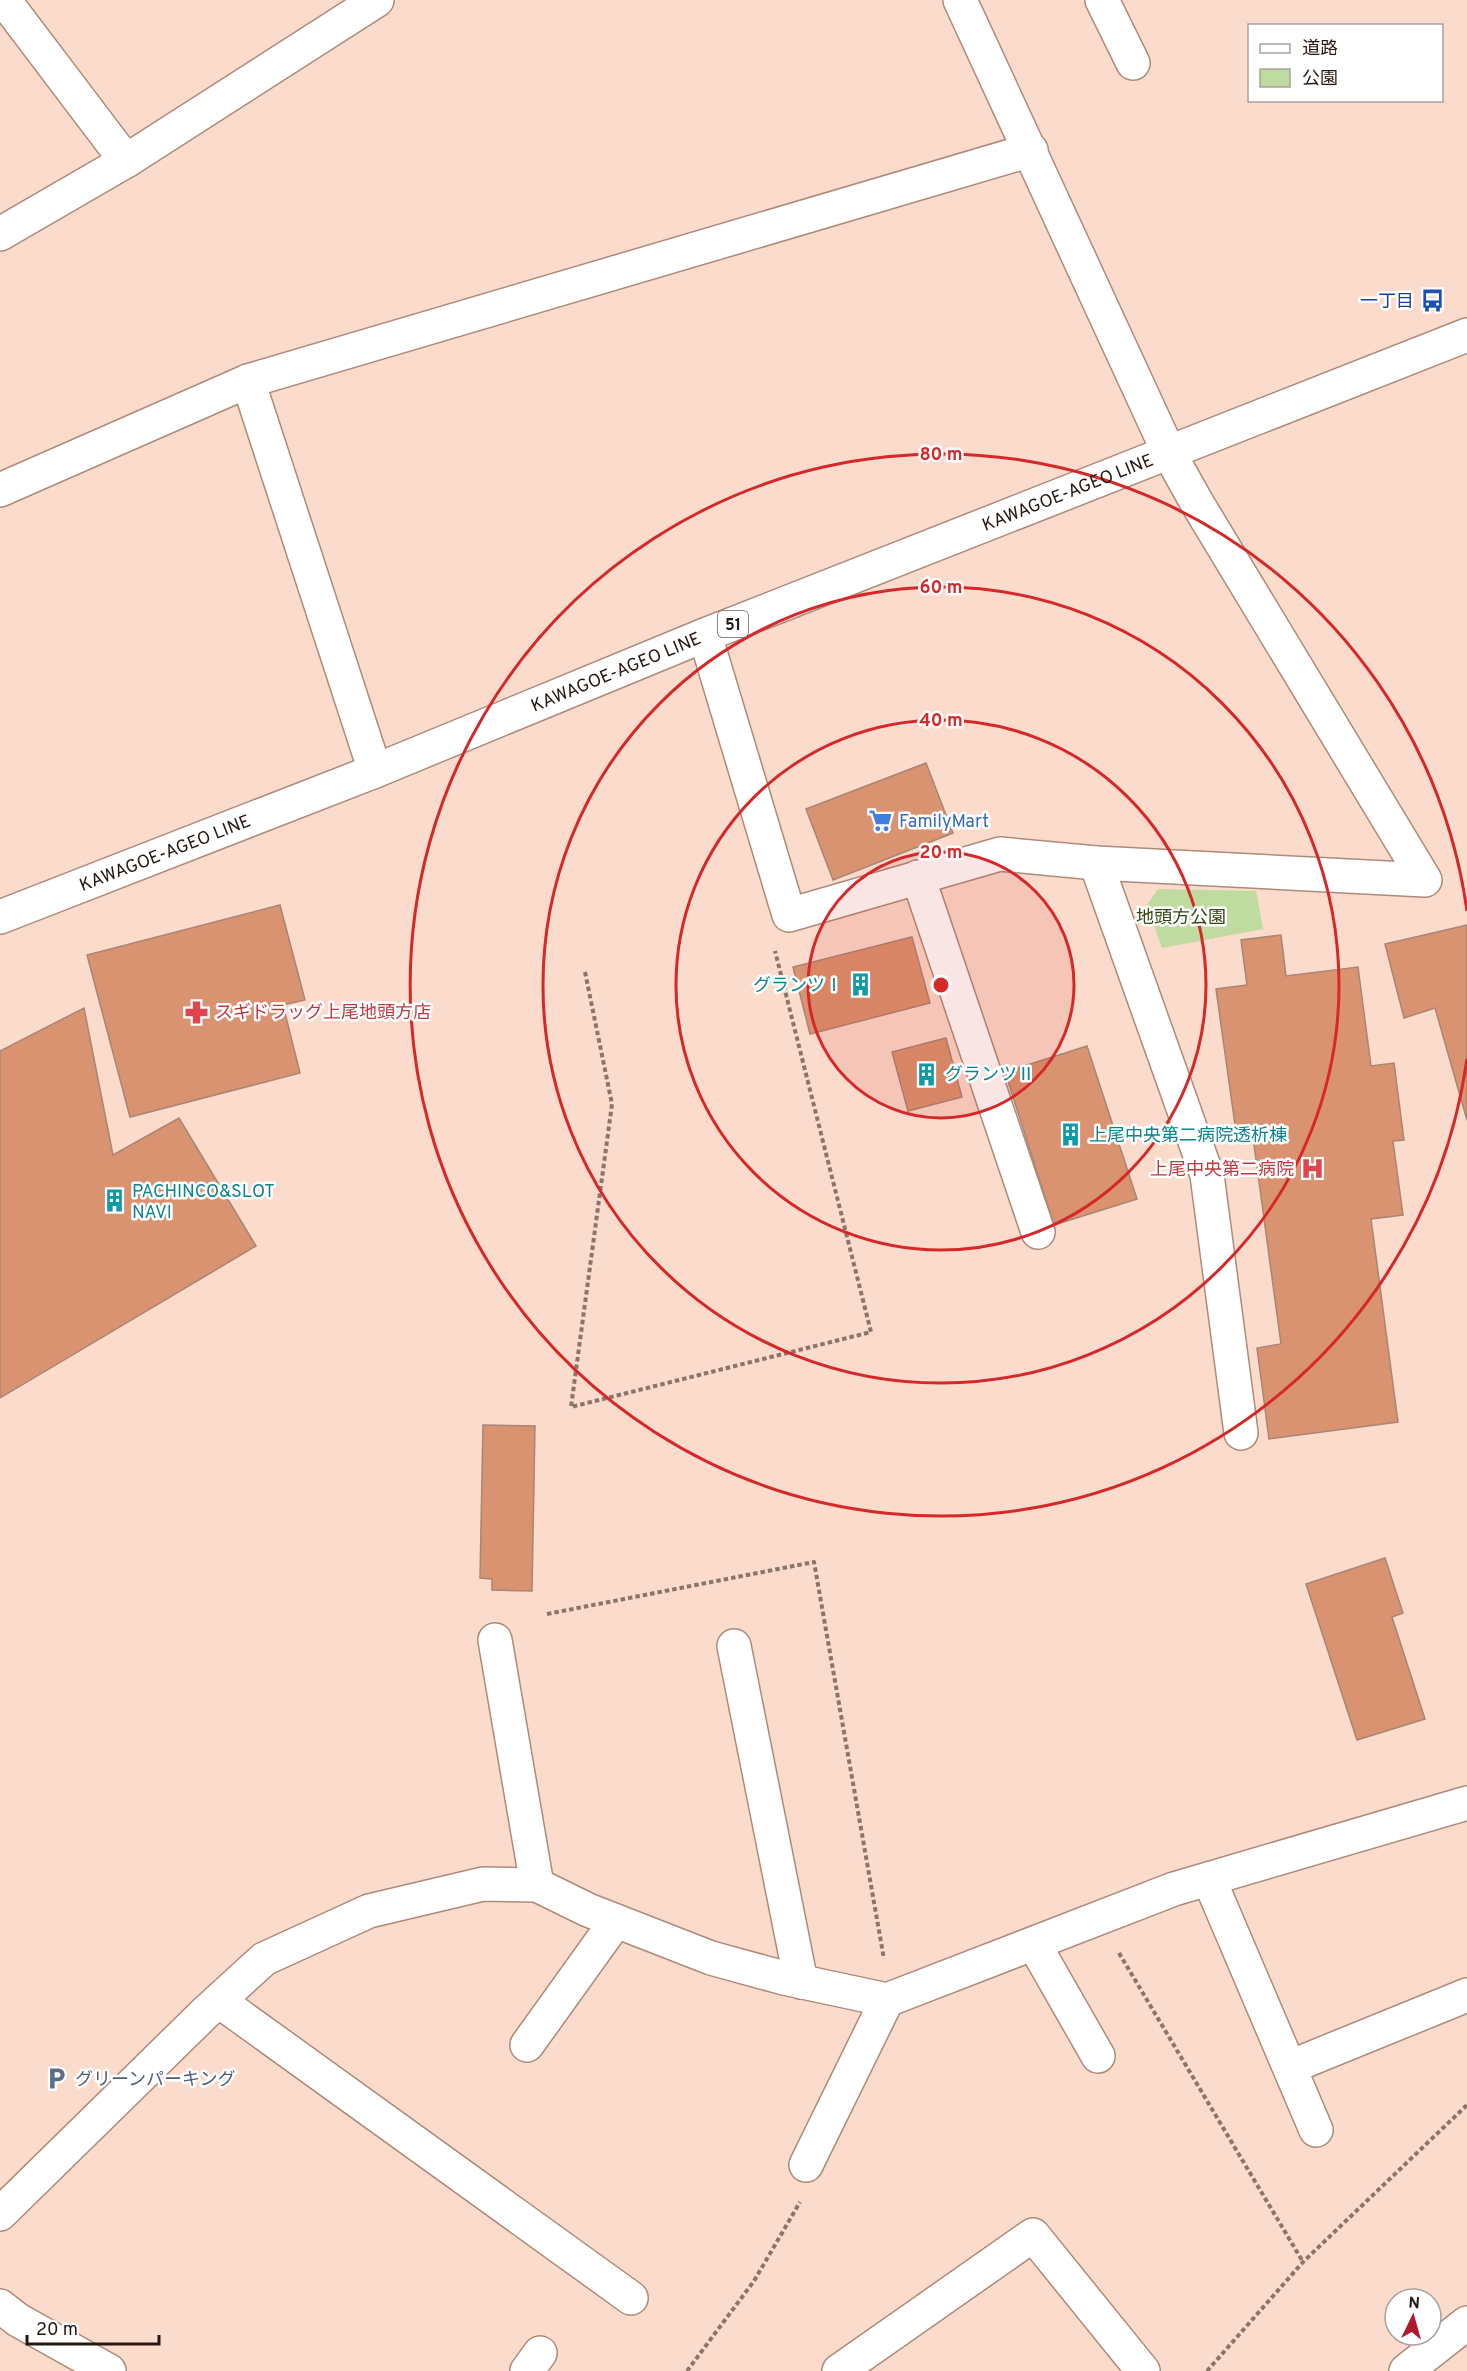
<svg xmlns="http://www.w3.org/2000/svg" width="1467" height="2371" viewBox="0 0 1467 2371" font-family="Overpass,'Noto Sans JP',sans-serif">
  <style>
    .green { fill: #bfdb9f }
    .building { fill: #da9370; stroke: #a88574; stroke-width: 1.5 }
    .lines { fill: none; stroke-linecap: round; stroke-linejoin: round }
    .minor-casing { stroke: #ad8a79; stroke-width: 36 }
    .major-casing { stroke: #ad8a79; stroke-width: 36 }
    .path { stroke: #8b756a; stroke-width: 4; stroke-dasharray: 4.5 3; stroke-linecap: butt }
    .minor { stroke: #fff; stroke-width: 33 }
    .major { stroke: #fff; stroke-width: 33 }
    .ring { fill: none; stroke: #d62828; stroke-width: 3 }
    .labels { text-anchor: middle; stroke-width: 5; stroke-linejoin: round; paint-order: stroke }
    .shield { fill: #fff; stroke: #665d58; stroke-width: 1.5 }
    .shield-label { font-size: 16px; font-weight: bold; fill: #251711 }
    .transit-label { font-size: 18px; fill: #164399; stroke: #fff; text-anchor: end }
    .street-label { font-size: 18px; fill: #251711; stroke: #fff }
    .shop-label { font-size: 18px; fill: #366cbe; stroke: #fff; text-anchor: start }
    .park-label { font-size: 18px; fill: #324615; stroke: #fff }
    .culture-label { font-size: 18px; fill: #0d838f; stroke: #fff; text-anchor: start }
    .health-label { font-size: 18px; fill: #be3a42; stroke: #fff; text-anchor: start }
    .service-label { font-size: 18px; fill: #4e5e75; stroke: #fff; text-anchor: start }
    .centre { fill: #d62828; stroke: #fff; stroke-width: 3 }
    .ring-label { font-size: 18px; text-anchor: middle; font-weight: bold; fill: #d62828; stroke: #fff; stroke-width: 5; stroke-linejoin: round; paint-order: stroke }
  </style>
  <rect width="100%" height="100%" fill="#fadbcc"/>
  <path class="green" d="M 1158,889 L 1256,891 L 1263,929 L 1162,948 L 1147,905 Z"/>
  <g class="building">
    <path d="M 926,763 L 953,833 L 833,880 L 806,809 Z"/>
    <path d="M 280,905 L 305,1000 L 283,1005 L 300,1073 L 130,1117 L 87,955 Z"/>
    <path d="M 1467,925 L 1467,1120 L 1435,1008 L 1404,1018 L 1385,944 Z"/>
    <path d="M 1281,935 L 1286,976 L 1358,967 L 1371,1066 L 1394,1063 L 1404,1140 L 1393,1141 L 1403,1215 L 1371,1219 L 1398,1422 L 1269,1439 L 1257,1348 L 1281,1344 L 1252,1130 L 1236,1132 L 1216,989 L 1247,985 L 1241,940 Z"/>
    <path d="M 912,937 L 930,1003 L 810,1034 L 793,967 Z"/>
    <path d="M 84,1008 L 113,1155 L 179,1118 L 256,1246 L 0,1398 L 0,1051 Z"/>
    <path d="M 946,1038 L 962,1097 L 908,1111 L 892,1052 Z"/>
    <path d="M 1087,1046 L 1137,1199 L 1054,1225 L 1005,1072 Z"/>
    <path d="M 483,1425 L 535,1426 L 532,1591 L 492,1590 L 492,1579 L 480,1578 Z"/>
    <path d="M 1385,1558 L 1403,1613 L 1392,1617 L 1425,1719 L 1357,1740 L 1306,1584 Z"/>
  </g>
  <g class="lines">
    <defs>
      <g id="minor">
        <path d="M 4,0 L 126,161 L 377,0"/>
        <path d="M 1102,0 L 1133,63"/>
        <path d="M 0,234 L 126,161"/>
        <path d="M 248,381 L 375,771"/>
        <path d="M 0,490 L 248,381 L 1031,150"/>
        <path d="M 705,635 L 789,915 L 1000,854 L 1096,863 L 1425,880 L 1197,503 L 1169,453 L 960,0"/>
        <path d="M 1096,863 L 1207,1175 L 1241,1433"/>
        <path d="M 918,877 L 1038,1232"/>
        <path d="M 495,1640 L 537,1885"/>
        <path d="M 734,1646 L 801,1982"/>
        <path d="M 1209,1879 L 1316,2130"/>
        <path d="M 1034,1944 L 1098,2056"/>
        <path d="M 219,2001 L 631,2298"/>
        <path d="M 527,2045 L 616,1921"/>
        <path d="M 1290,2067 L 1467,1995"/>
        <path d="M 806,2165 L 887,2000"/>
        <path d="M 0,2214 L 206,2012 L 264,1959 L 369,1911 L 483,1884 L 537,1885 L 588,1910 L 711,1958 L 784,1978 L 887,2000 L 1174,1889 L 1467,1803"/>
        <path d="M 0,2306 L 18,2320 L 109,2371"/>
        <path d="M 527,2371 L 540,2353"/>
        <path d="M 839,2371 L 1033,2235 L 1143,2371"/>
        <path d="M 1406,2371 L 1467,2323"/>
      </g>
      <g id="major">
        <path id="s1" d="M 0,917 L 375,771 L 705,635 L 1467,335"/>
      </g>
    </defs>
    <use href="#minor" class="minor-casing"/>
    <use href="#major" class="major-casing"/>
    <g class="path">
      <path d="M 585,972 L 612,1104 L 571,1407 L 871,1332 L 775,951"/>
      <path d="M 547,1614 L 814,1562 L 884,1959"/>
      <path d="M 1119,1953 L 1303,2262"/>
      <path d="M 687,2371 L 754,2281 L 800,2202"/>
      <path d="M 1207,2371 L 1303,2262 L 1467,2105"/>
    </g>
    <use href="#minor" class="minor"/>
    <use href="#major" class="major"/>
  </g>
  <circle cx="941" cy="985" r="133" fill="#d62828" fill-opacity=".12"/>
  <g class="ring">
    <circle cx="941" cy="985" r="133"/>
    <circle cx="941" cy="985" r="265"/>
    <circle cx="941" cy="985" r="398"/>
    <path d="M1467 1059A531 531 0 1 1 1467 911"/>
  </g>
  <defs>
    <symbol id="bus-bare" viewBox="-9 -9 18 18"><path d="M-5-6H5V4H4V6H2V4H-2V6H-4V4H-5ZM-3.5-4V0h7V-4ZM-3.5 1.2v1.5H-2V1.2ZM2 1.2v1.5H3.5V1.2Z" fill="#1a4fb4" stroke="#fff" stroke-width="2.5" paint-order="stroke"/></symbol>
    <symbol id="supermarket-bare" viewBox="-9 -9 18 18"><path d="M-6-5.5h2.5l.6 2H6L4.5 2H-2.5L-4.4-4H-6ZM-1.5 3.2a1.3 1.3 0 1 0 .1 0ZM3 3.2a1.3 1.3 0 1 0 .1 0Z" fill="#3f7fe0" stroke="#fff" stroke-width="2.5" paint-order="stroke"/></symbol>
    <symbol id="building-bare" viewBox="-9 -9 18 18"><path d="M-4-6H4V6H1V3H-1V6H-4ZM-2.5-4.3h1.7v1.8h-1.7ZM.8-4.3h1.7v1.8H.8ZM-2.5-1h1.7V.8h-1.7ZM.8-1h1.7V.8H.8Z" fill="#0f9aa8" stroke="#fff" stroke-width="2.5" paint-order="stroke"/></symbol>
    <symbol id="pharmacy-bare" viewBox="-9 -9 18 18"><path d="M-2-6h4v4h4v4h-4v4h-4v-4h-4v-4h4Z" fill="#e0444e" stroke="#fff" stroke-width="2.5" paint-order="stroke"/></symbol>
    <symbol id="hospital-bare" viewBox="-9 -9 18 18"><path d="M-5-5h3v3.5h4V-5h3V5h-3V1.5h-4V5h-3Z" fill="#e0444e" stroke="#fff" stroke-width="2.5" paint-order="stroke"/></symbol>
    <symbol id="parking-bare" viewBox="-9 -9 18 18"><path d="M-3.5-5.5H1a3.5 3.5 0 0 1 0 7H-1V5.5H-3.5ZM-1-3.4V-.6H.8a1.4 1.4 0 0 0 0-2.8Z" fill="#5c6f8a" stroke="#fff" stroke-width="2.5" paint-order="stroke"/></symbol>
  </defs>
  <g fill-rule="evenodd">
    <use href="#bus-bare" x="1416" y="284" width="33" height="33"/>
    <use href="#supermarket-bare" x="864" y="804" width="33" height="33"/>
    <use href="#building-bare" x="844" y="968" width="33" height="33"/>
    <use href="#pharmacy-bare" x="180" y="996" width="33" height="33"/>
    <use href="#building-bare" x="910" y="1058" width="33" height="33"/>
    <use href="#building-bare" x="1054" y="1118" width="33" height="33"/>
    <use href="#hospital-bare" x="1296" y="1152" width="33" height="33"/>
    <use href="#building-bare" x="98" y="1184" width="33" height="33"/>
    <use href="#parking-bare" x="40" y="2062" width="33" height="33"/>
  </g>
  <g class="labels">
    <rect class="shield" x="718" y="611" width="30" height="26" rx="4.5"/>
    <g class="shield-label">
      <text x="733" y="630">51</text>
    </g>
    <g class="transit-label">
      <text x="1414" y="307">一丁目</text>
    </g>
    <g class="street-label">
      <text dy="6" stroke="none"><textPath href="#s1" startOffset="1149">KAWAGOE-AGEO LINE</textPath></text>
      <text dy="6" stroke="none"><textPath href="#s1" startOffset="663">KAWAGOE-AGEO LINE</textPath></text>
      <text dy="6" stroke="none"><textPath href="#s1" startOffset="177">KAWAGOE-AGEO LINE</textPath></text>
    </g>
    <g class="shop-label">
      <text x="899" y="827">FamilyMart</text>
    </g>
    <g class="park-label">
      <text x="1181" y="923">地頭方公園</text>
    </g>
    <g class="culture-label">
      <text x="843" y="991" text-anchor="end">グランツⅠ</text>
      <text x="945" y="1080">グランツⅡ</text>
      <text x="1089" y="1141">上尾中央第二病院透析棟</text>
      <text x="132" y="1197">PACHINCO&amp;SLOT<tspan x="132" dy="21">NAVI</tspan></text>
    </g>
    <g class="health-label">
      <text x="215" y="1018">スギドラッグ上尾地頭方店</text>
      <text x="1294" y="1175" text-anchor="end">上尾中央第二病院</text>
    </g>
    <g class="service-label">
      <text x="75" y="2085">グリーンパーキング</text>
    </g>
  </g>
  <circle cx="941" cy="985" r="9" class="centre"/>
  <g class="ring-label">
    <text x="941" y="460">80 m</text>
    <text x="941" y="593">60 m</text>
    <text x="941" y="726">40 m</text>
    <text x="941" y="858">20 m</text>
  </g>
  <rect x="1248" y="24" width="195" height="78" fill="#ffffff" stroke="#a8a2a0" stroke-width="1.5"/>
  <rect x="1260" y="44" width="30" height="9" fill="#ffffff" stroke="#a8a2a0" stroke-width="1.5"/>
  <text x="1302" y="54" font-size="18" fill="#251711">道路</text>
  <rect x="1260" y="69" width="30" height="18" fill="#bfdb9f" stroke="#a8a2a0" stroke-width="1.5"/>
  <text x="1302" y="84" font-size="18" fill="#251711">公園</text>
  <g transform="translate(1413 2317) rotate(5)"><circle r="28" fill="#ffffff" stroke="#a8a2a0" stroke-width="1.5"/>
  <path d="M0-4.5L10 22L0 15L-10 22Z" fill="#ad192a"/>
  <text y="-9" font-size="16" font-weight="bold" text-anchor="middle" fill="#251711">N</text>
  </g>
  <path d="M27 2335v9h132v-9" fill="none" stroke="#251711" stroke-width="3"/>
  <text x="36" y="2335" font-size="18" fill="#251711" stroke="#ffffff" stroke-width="4.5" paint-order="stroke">20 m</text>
</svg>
